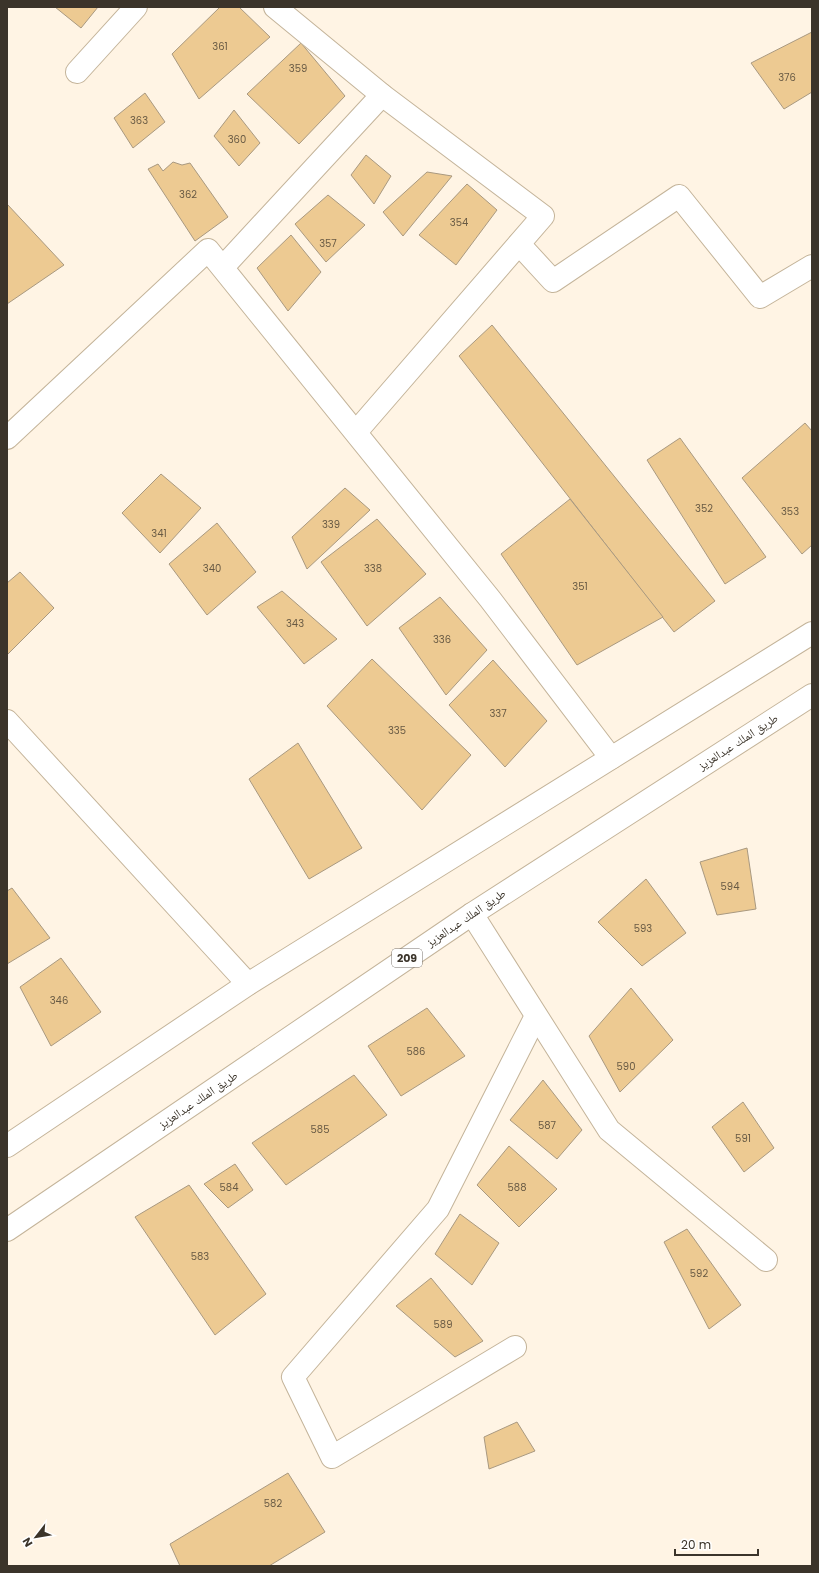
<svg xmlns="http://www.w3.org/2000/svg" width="819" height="1573" viewBox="0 0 819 1573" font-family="Poppins,'Noto Naskh Arabic',sans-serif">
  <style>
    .building { fill: #edca92; stroke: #a99980 }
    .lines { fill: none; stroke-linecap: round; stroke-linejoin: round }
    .street-casing { stroke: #c4b49a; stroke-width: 24 }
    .primary-casing { stroke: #c4b49a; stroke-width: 24 }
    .street { stroke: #fff; stroke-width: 22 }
    .primary { stroke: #fff; stroke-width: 22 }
    .labels { text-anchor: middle; stroke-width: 3.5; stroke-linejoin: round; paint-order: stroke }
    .number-label { font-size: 10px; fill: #685a44 }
    .shield { fill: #fff; stroke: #76716a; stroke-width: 1 }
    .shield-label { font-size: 11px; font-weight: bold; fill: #3b342a }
    .street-label { font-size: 12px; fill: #3b342a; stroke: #fff }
  </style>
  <rect width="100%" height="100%" fill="#fff4e4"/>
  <g class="building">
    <path d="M 55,7 L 98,7 L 81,28 Z"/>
    <path d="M 220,7 L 239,7 L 270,37 L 199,99 L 172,54 Z"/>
    <path d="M 812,32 L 812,92 L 784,109 L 751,63 Z"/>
    <path d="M 301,43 L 345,96 L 299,144 L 247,94 Z"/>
    <path d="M 145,93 L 165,122 L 133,148 L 114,118 Z"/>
    <path d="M 234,110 L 260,143 L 239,166 L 214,136 Z"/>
    <path d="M 366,155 L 391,176 L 374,204 L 351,175 Z"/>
    <path d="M 173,162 L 182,165 L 190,163 L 228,217 L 195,241 L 148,169 L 158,164 L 163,171 Z"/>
    <path d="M 427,172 L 452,176 L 403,236 L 383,212 Z"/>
    <path d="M 467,184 L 497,210 L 456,265 L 419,235 Z"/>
    <path d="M 328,195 L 365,225 L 326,262 L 295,224 Z"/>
    <path d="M 7,204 L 64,265 L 7,304 Z"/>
    <path d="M 291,235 L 321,272 L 288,311 L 257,268 Z"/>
    <path d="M 492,325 L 715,601 L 674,632 L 459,356 Z"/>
    <path d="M 805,423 L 812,431 L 812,545 L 802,554 L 742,478 Z"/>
    <path d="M 680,438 L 766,557 L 725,584 L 647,460 Z"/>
    <path d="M 161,474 L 201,508 L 160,553 L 122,513 Z"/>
    <path d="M 345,488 L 370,510 L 307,569 L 292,537 Z"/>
    <path d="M 570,499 L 663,617 L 577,665 L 501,554 Z"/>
    <path d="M 377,519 L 426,574 L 367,626 L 321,562 Z"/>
    <path d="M 217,523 L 256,572 L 207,615 L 169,564 Z"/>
    <path d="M 20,572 L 54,608 L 7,655 L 7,583 Z"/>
    <path d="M 282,591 L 337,639 L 304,664 L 257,607 Z"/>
    <path d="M 440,597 L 487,650 L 446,695 L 399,628 Z"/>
    <path d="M 372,659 L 471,755 L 422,810 L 327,706 Z"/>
    <path d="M 493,660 L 547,721 L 505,767 L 449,705 Z"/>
    <path d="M 298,743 L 362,848 L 309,879 L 249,779 Z"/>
    <path d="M 747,848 L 756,909 L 717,915 L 700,862 Z"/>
    <path d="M 646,879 L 686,933 L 642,966 L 598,922 Z"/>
    <path d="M 12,888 L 50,938 L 7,964 L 7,891 Z"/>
    <path d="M 61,958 L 101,1012 L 51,1046 L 20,987 Z"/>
    <path d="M 631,988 L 673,1040 L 620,1092 L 589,1036 Z"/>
    <path d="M 427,1008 L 465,1056 L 401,1096 L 368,1046 Z"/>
    <path d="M 354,1075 L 387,1115 L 286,1185 L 252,1143 Z"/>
    <path d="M 543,1080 L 582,1130 L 557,1159 L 510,1120 Z"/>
    <path d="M 743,1102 L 774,1148 L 744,1172 L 712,1127 Z"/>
    <path d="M 509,1146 L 557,1189 L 519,1227 L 477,1185 Z"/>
    <path d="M 235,1164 L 253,1190 L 228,1208 L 204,1184 Z"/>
    <path d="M 189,1185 L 266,1294 L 215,1335 L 135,1217 Z"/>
    <path d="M 460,1214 L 499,1243 L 472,1285 L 435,1254 Z"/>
    <path d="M 687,1229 L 741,1305 L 709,1329 L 664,1242 Z"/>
    <path d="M 431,1278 L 483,1341 L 455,1357 L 396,1306 Z"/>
    <path d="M 517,1422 L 535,1451 L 489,1469 L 484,1437 Z"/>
    <path d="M 288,1473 L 325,1532 L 269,1566 L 180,1566 L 170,1544 Z"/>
  </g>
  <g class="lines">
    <defs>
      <g id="street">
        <path d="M 275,7 L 382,95 L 543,216 L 356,432"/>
        <path d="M 77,72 L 136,7"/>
        <path d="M 519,244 L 553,281 L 679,196 L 760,297 L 812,266"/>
        <path d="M 223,267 L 382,95"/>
        <path d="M 7,438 L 208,250 L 490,599 L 611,758"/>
        <path d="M 7,721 L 248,984"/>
        <path d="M 472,914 L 609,1130 L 766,1260"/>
        <path d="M 515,1347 L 332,1457 L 293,1377 L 438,1209 L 536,1016"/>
      </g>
      <g id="primary">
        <path d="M 7,1146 L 248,984 L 812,633"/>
        <path d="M 7,1230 L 472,914 L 812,695"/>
      </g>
    </defs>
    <use href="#street" class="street-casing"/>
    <use href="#primary" class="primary-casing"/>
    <use href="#street" class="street"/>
    <use href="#primary" class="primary"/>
  </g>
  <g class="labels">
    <g class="number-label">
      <text x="220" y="50">361</text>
      <text x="298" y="72">359</text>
      <text x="787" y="81">376</text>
      <text x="139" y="124">363</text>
      <text x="237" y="143">360</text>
      <text x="188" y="198">362</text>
      <text x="459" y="226">354</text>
      <text x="328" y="247">357</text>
      <text x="704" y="512">352</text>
      <text x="790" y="515">353</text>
      <text x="331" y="528">339</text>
      <text x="159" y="537">341</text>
      <text x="212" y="572">340</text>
      <text x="373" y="572">338</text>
      <text x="580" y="590">351</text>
      <text x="295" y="627">343</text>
      <text x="442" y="643">336</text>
      <text x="498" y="717">337</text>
      <text x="397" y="734">335</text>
      <text x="730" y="890">594</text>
      <text x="643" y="932">593</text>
      <text x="59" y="1004">346</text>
      <text x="416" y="1055">586</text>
      <text x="626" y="1070">590</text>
      <text x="547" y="1129">587</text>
      <text x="320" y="1133">585</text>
      <text x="743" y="1142">591</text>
      <text x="229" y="1191">584</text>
      <text x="517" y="1191">588</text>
      <text x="200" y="1260">583</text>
      <text x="699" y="1277">592</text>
      <text x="443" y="1328">589</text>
      <text x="273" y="1507">582</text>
    </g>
    <rect class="shield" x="392" y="949" width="30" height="18" rx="3"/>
    <g class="shield-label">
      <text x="407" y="962">209</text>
    </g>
    <g class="street-label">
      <text transform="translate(738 742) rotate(-33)" y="4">طريق الملك عبدالعزيز</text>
      <text transform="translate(466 918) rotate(-34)" y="4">طريق الملك عبدالعزيز</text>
      <text transform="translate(198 1100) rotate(-34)" y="4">طريق الملك عبدالعزيز</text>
    </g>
  </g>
  <rect width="819" height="1573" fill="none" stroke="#3b342a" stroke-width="16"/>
  <g transform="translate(36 1537) rotate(239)" stroke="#ffffff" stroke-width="3" paint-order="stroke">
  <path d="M0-3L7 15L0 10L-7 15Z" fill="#3b342a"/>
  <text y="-6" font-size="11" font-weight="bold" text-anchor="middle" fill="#3b342a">N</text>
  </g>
  <path d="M675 1549v6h83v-6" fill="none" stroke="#3b342a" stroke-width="2"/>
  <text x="681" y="1549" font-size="12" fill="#3b342a" stroke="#ffffff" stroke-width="3" paint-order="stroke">20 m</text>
</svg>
